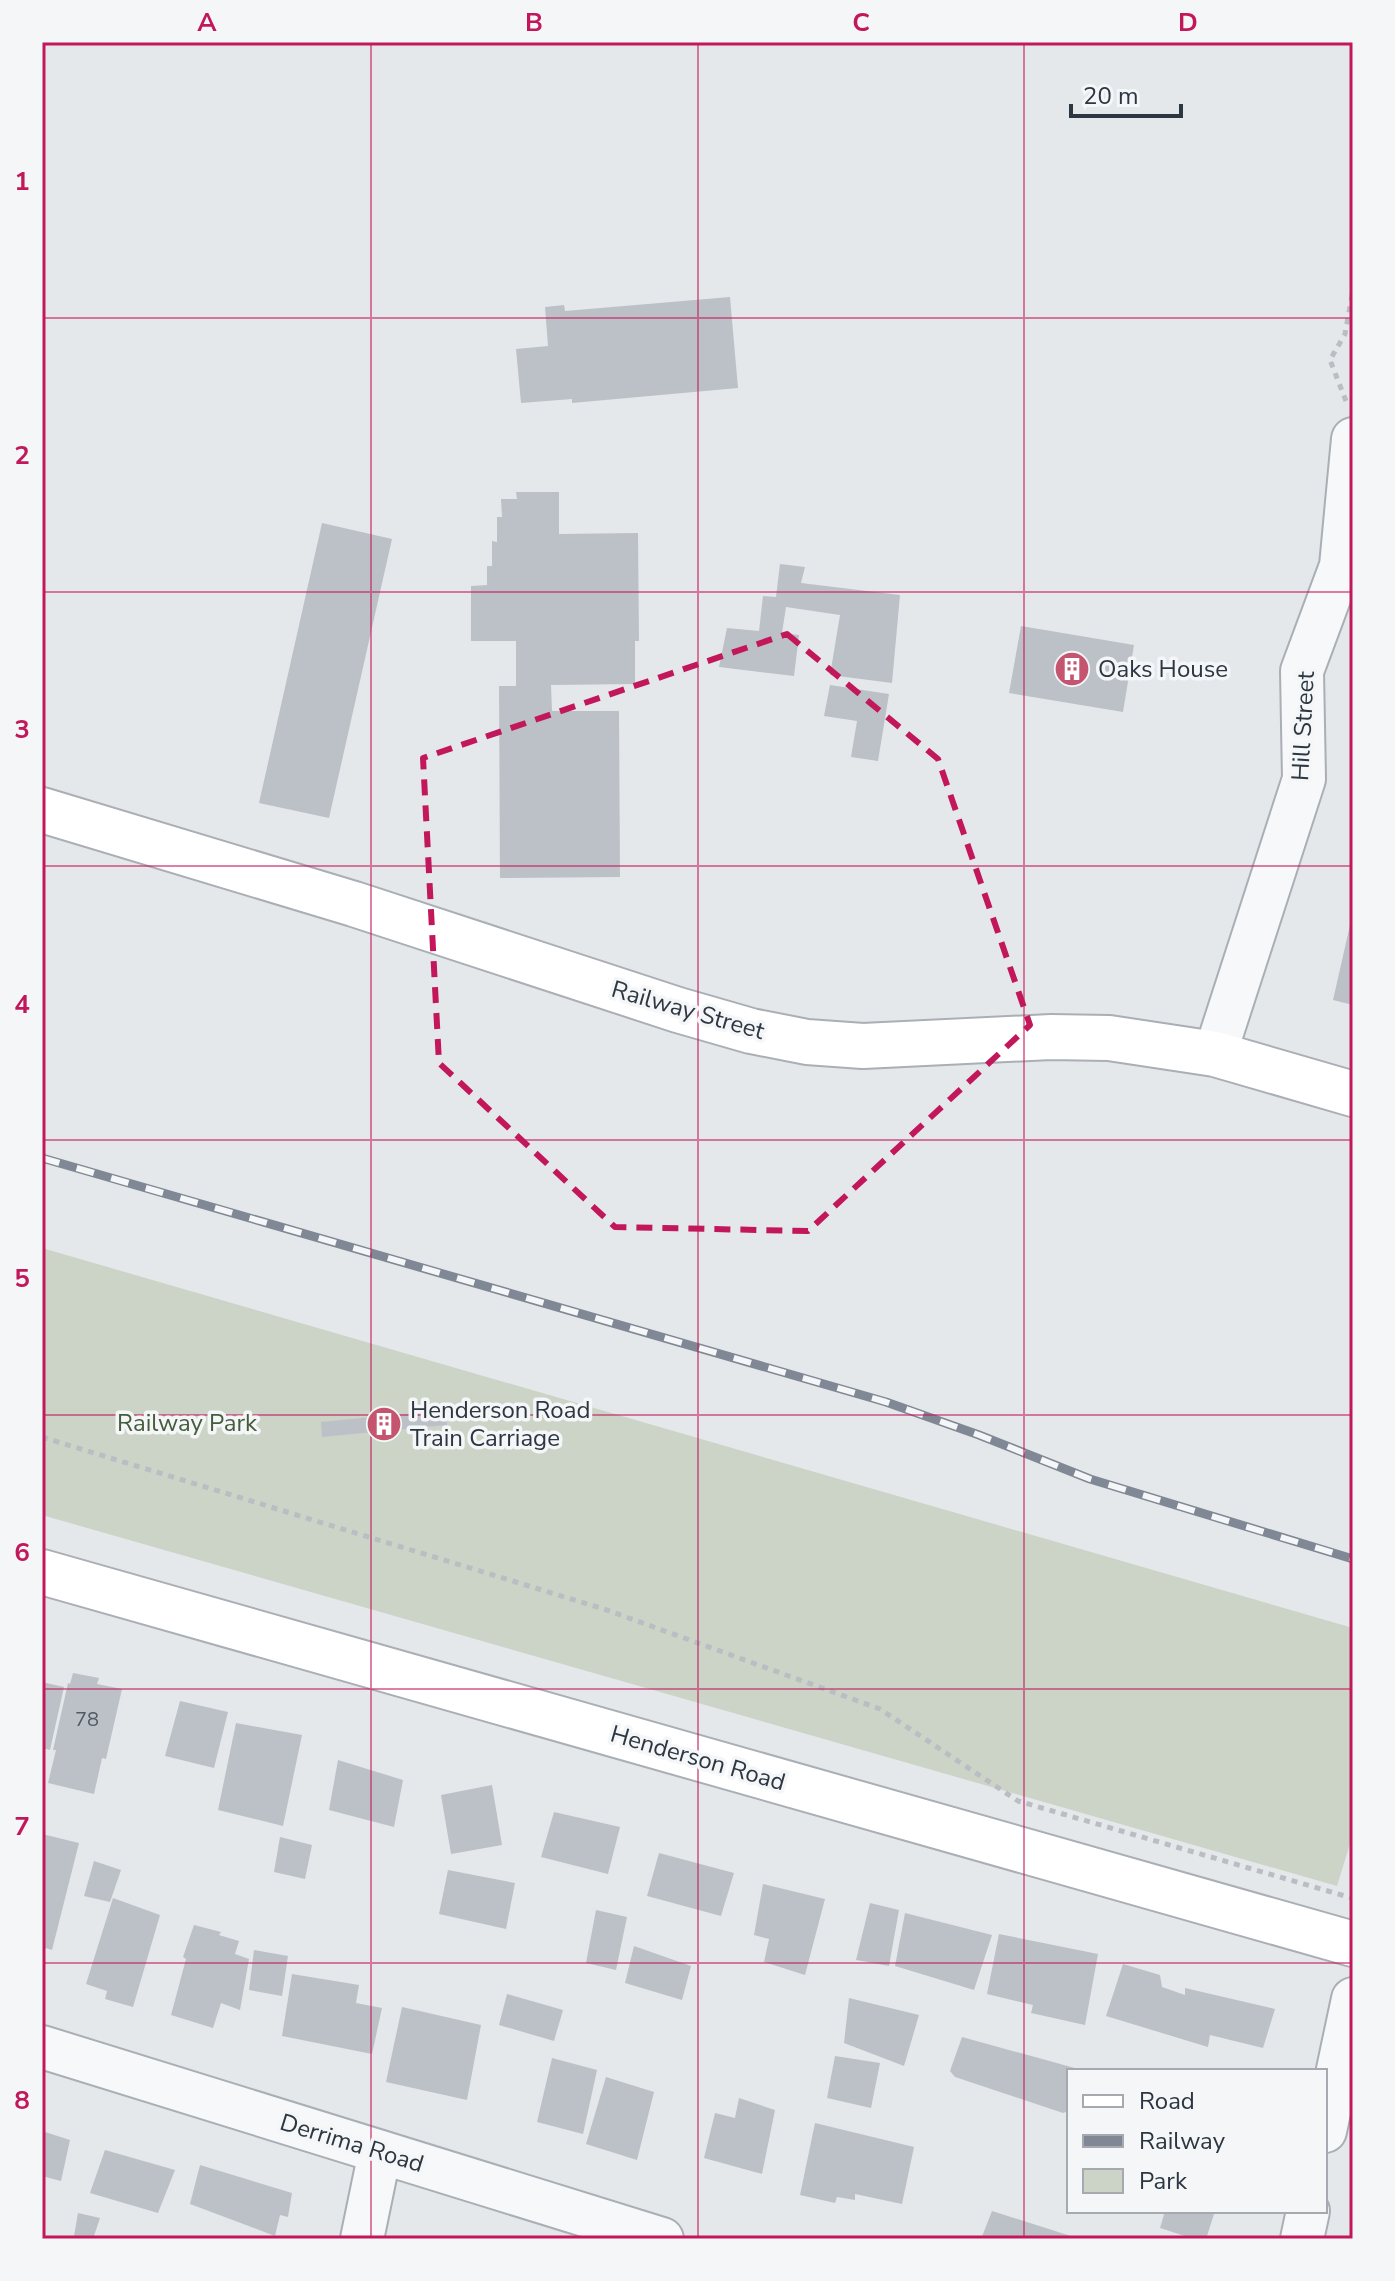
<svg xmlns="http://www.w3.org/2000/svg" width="1395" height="2281" viewBox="0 0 1395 2281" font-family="'Nunito Sans',sans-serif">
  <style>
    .green { fill: #cbd4c6 }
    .building { fill: #bcc1c8 }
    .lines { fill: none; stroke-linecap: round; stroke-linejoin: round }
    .street-casing { stroke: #a9afb5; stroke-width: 46 }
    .secondary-casing { stroke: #a9afb5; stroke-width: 48 }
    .path { stroke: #babec3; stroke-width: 5; stroke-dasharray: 6 6; stroke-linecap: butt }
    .street { stroke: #f7f8fa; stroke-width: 42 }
    .secondary { stroke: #fff; stroke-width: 44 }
    .rail-casing { stroke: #7f8894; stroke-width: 9 }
    .rail { stroke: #f4f6f8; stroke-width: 6; stroke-dasharray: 18; stroke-linecap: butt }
    .marked { fill: none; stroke: #c2185b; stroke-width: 6; stroke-dasharray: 16 10; stroke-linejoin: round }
    .grid { fill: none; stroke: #c2185b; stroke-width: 2; stroke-opacity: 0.55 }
    .labels { text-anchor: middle; stroke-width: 7; stroke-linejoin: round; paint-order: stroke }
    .number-label { font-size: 20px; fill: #515a64 }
    .poi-label { font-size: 24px; fill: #2d3742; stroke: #f4f6f8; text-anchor: start }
    .street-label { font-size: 24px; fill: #2d3742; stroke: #f4f6f8 }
    .park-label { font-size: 24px; fill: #455d3b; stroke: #f4f6f8 }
    .neatline { fill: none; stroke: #c2185b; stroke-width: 3 }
    .grid-label { font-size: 26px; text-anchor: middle; font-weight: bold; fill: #c2185b }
  </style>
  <rect width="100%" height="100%" fill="#e4e8eb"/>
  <path class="green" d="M 42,1248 L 1353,1628 L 1353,1834 L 1337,1886 L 42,1515 Z"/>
  <g class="building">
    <path d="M 730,297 L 738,388 L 572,403 L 572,399 L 521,403 L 516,349 L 548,346 L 545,307 L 564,305 L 565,311 Z"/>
    <path d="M 516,492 L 559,492 L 559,534 L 638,533 L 639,641 L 635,641 L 635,684 L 551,685 L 552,711 L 619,711 L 620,877 L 500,878 L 499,686 L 516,686 L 516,641 L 471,641 L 471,586 L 487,585 L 487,566 L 492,566 L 492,541 L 497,542 L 497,517 L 502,517 L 501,499 L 517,499 Z"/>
    <path d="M 322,523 L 392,539 L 329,818 L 259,803 Z"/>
    <path d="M 780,564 L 805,567 L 801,583 L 900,595 L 892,683 L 830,675 L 840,615 L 786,607 L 782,633 L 799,635 L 794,676 L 719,667 L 727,628 L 759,631 L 763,596 L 776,597 Z"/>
    <path d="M 1021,626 L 1134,645 L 1123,712 L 1009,693 Z"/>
    <path d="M 830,685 L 889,694 L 878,761 L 851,757 L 857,721 L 824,716 Z"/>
    <path d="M 1350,925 L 1353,925 L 1353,1005 L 1333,1000 Z"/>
    <path d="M 445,1410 L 447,1425 L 322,1437 L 321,1422 Z"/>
    <path d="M 73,1673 L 99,1678 L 97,1684 L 122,1689 L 106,1759 L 102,1758 L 94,1794 L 48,1783 L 56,1750 L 53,1750 L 68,1683 L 70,1684 Z"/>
    <path d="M 42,1682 L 64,1687 L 50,1750 L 42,1748 Z"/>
    <path d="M 180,1701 L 228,1712 L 214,1768 L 165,1756 Z"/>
    <path d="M 236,1723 L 302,1735 L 283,1826 L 218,1810 Z"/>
    <path d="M 338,1760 L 403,1780 L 394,1827 L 329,1810 Z"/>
    <path d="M 492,1785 L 502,1845 L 451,1854 L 441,1795 Z"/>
    <path d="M 554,1812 L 620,1827 L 608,1874 L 541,1857 Z"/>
    <path d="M 42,1834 L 79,1843 L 52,1950 L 42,1947 Z"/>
    <path d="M 280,1837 L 312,1845 L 305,1879 L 274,1872 Z"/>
    <path d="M 659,1853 L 734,1873 L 721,1916 L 647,1896 Z"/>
    <path d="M 94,1861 L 121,1870 L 110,1902 L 84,1896 Z"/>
    <path d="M 448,1870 L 515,1883 L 506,1929 L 439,1914 Z"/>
    <path d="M 763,1884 L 825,1899 L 805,1975 L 764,1962 L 769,1939 L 754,1935 Z"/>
    <path d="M 113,1898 L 160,1915 L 133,2007 L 105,1999 L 107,1991 L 86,1984 Z"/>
    <path d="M 870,1903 L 899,1910 L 889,1966 L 856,1960 Z"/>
    <path d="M 596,1910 L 627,1917 L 616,1970 L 586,1963 Z"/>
    <path d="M 905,1913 L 992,1935 L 974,1990 L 895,1966 Z"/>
    <path d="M 194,1925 L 221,1932 L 219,1935 L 239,1941 L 235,1954 L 249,1959 L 240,2010 L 221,2003 L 213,2028 L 171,2015 L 186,1959 L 183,1957 Z"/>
    <path d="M 999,1934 L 1098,1954 L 1085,2025 L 1031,2013 L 1033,2005 L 987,1994 Z"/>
    <path d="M 634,1946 L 691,1966 L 682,2000 L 625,1983 Z"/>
    <path d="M 254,1950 L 288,1956 L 282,1996 L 249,1990 Z"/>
    <path d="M 1123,1964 L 1160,1975 L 1162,1987 L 1185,1995 L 1185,1988 L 1275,2009 L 1263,2048 L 1210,2035 L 1208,2047 L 1106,2016 Z"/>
    <path d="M 292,1974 L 359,1985 L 356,2003 L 382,2008 L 372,2054 L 282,2036 Z"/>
    <path d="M 507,1994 L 563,2010 L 554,2041 L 499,2025 Z"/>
    <path d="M 849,1998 L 919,2015 L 904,2066 L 844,2043 Z"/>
    <path d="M 402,2007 L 481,2025 L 467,2100 L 386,2082 Z"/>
    <path d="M 962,2037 L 1082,2070 L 1069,2071 L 1069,2111 L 1063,2113 L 955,2077 L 950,2071 Z"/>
    <path d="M 835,2056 L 880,2063 L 871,2108 L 827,2098 Z"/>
    <path d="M 552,2058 L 597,2070 L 583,2134 L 537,2122 Z"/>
    <path d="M 606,2077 L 654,2092 L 637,2160 L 586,2144 Z"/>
    <path d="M 739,2098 L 775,2110 L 762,2174 L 704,2158 L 715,2113 L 735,2118 Z"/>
    <path d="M 815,2123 L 914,2147 L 902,2204 L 855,2194 L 855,2200 L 837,2197 L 835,2203 L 800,2195 Z"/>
    <path d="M 42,2131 L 70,2140 L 61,2181 L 42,2176 Z"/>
    <path d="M 105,2150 L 175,2170 L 158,2213 L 90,2193 Z"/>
    <path d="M 200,2165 L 292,2193 L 288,2217 L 280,2215 L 275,2236 L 190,2204 Z"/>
    <path d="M 992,2211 L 1077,2238 L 1077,2239 L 981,2239 Z"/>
    <path d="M 1165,2211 L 1215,2211 L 1206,2239 L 1194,2239 L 1160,2228 Z"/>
    <path d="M 78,2213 L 100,2218 L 93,2239 L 74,2236 Z"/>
  </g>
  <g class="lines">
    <defs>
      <g id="street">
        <path d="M 1215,1054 L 1304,779 L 1302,671 L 1341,566 L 1353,439"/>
        <path d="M 42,2047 L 662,2239"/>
        <path d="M 1325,2131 L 1353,1999"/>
        <path d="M 362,2239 L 380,2152"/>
        <path d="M 1302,2239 L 1308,2211"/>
      </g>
      <g id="secondary">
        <path d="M 42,810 L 354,904 L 678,1010 L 751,1031 L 807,1042 L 863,1046 L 1051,1037 L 1109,1038 L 1215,1054 L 1353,1094"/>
        <path d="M 42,1572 L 1353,1944"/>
      </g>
    </defs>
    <use href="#street" class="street-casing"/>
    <use href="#secondary" class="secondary-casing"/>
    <g class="path">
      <path d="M 1346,401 L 1330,360 L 1345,334 L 1353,290"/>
      <path d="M 42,1437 L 604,1609 L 880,1709 L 1018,1801 L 1352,1898"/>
    </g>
    <use href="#street" class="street"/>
    <use href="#secondary" class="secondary"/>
    <defs>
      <path id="rail" d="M 42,1158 L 886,1402 L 979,1435 L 1090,1479 L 1353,1559"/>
    </defs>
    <use href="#rail" class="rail-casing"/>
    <use href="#rail" class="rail"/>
  </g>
  <path class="marked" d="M 787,634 L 938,759 L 1030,1025 L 808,1231 L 615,1227 L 439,1063 L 423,758 Z"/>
  <path class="grid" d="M 371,42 L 371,2239M 698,42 L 698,2239M 1024,42 L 1024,2239M 42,318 L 1353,318M 42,592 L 1353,592M 42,866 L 1353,866M 42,1140 L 1353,1140M 42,1415 L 1353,1415M 42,1689 L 1353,1689M 42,1963 L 1353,1963"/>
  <defs>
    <symbol id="building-disc" viewBox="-11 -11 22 22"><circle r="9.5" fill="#c5546f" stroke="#f4f6f8"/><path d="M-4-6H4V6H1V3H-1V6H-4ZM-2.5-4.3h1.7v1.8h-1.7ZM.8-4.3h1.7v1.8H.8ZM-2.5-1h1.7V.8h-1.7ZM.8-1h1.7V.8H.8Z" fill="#fff"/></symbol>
  </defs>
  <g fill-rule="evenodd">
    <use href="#building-disc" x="1052" y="649" width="40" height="40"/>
    <use href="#building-disc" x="364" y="1404" width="40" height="40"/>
  </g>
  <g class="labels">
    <g class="number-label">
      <text x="87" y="1726">78</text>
    </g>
    <g class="poi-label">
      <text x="1098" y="677">Oaks House</text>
      <text x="410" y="1418">Henderson Road<tspan x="410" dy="28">Train Carriage</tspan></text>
    </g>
    <g class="street-label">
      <text transform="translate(1303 726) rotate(-87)" y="8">Hill Street</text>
      <text transform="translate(688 1010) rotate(16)" y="8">Railway Street</text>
      <text transform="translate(698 1758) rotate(16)" y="8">Henderson Road</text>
      <text transform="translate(352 2143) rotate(17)" y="8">Derrima Road</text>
    </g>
    <g class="park-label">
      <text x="187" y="1431">Railway Park</text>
    </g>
  </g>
  <rect width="1395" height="2281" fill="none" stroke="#f4f6f8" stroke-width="88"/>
  <rect x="1067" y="2069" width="260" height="144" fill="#f4f6f8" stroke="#a4aaaf" stroke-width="2"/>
  <rect x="1083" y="2095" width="40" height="12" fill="#ffffff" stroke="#a4aaaf" stroke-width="2"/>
  <text x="1139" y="2109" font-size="24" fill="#2d3742">Road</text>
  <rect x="1083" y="2135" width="40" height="12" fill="#7f8894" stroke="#a4aaaf" stroke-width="2"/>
  <text x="1139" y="2149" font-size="24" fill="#2d3742">Railway</text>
  <rect x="1083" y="2169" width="40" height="24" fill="#cbd4c6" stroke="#a4aaaf" stroke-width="2"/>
  <text x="1139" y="2189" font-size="24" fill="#2d3742">Park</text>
  <path d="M1071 104v12h110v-12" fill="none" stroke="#2d3742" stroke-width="4"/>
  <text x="1083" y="104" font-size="24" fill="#2d3742" stroke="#f4f6f8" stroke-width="6" paint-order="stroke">20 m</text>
  <rect x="44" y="44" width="1307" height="2193" class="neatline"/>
  <g class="grid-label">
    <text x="207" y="31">A</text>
    <text x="534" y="31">B</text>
    <text x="861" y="31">C</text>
    <text x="1188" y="31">D</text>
    <text x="22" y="190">1</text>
    <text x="22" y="464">2</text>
    <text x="22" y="738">3</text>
    <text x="22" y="1013">4</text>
    <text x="22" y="1287">5</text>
    <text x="22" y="1561">6</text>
    <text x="22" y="1835">7</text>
    <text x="22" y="2109">8</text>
  </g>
</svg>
